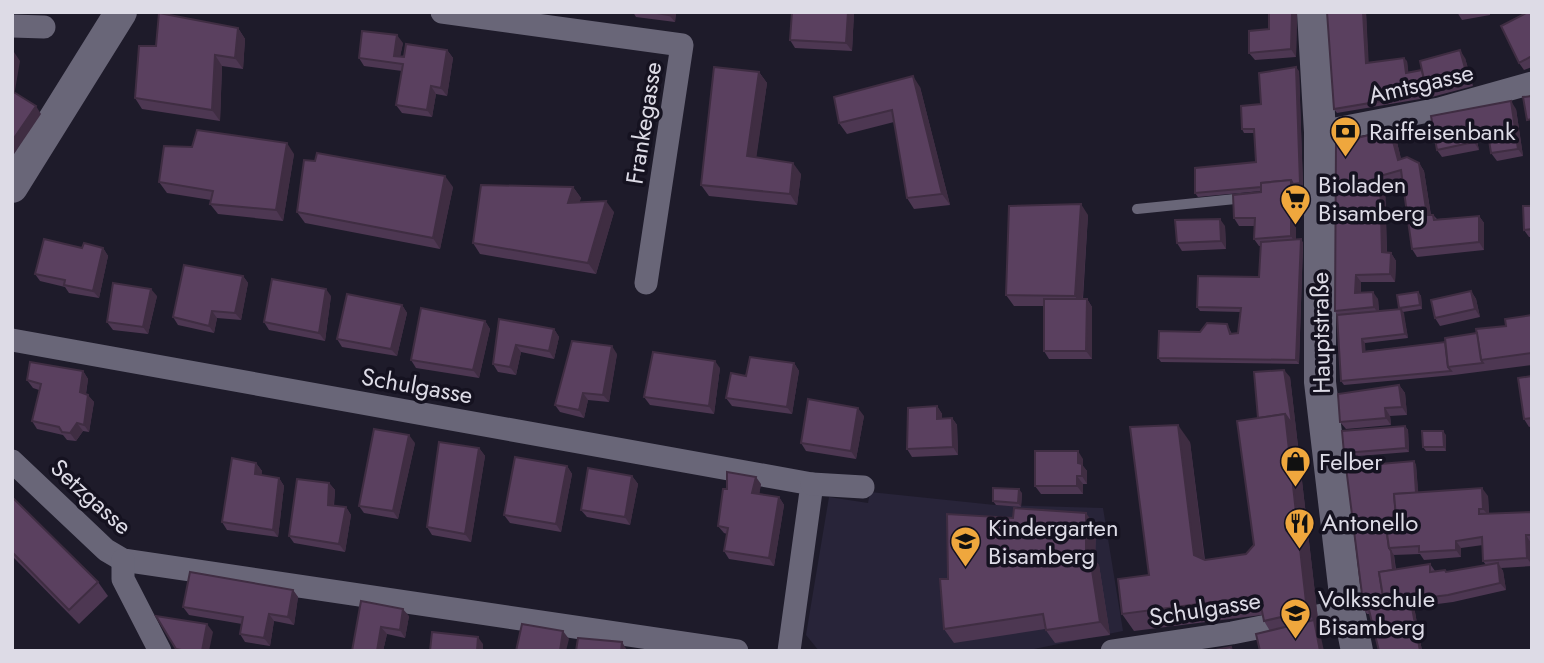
<svg xmlns="http://www.w3.org/2000/svg" width="1544" height="663" viewBox="0 0 1544 663" font-family="Jost,sans-serif">
  <style>
    .built { fill: #282439 }
    .lines { fill: none; stroke-linecap: round; stroke-linejoin: round }
    .lane { stroke: #696678; stroke-width: 10 }
    .street { stroke: #696678; stroke-width: 23 }
    .secondary { stroke: #696678; stroke-width: 32 }
    .wall { fill: #4d3752; fill-rule: evenodd }
    .shaded-wall { fill: #3f2d42 }
    .building { fill: #5a405f; stroke: #3f2d42; stroke-width: 2 }
    .labels { text-anchor: middle; stroke-width: 7; stroke-linejoin: round; paint-order: stroke }
    .street-label { font-size: 24px; fill: #dddbe6; stroke: #151220 }
    .poi-label { font-size: 24px; fill: #dddbe6; stroke: #151220; text-anchor: start }
  </style>
  <rect width="100%" height="100%" fill="#1e1b2a"/>
  <path class="built" d="M 870,492 L 995,505 L 1103,508 L 1123,631 L 1024,651 L 819,651 L 806,635 L 829,497 L 868,503 Z"/>
  <g class="lines">
    <g class="lane">
      <path d="M 1282,195 L 1318,192"/>
      <path d="M 1137,209 L 1245,198"/>
    </g>
    <g class="street">
      <path d="M 442,12 L 682,45 L 646,283"/>
      <path d="M 12,26 L 44,27"/>
      <path d="M 1320,132 L 1439,109 L 1532,83"/>
      <path d="M 12,340 L 812,484 L 789,651"/>
      <path d="M 12,461 L 106,550 L 123,560 L 737,651"/>
      <path d="M 812,484 L 863,487"/>
      <path d="M 123,560 L 123,579 L 160,651"/>
      <path d="M 1112,651 L 1232,633 L 1348,610"/>
    </g>
    <g class="secondary">
      <path d="M 1313,12 L 1320,132 L 1320,382 L 1344,586 L 1357,651"/>
      <path d="M 12,187 L 121,12"/>
    </g>
  </g>
  <g class="wall">
    <path d="M 633,12 L 676,12 L 675,22 L 636,17 Z"/>
    <path d="M 792,12 L 854,12 L 852,51 L 795,48 L 790,40 Z"/>
    <path d="M 1269,12 L 1297,12 L 1296,57 L 1255,60 L 1249,53 L 1269,29 Z"/>
    <path d="M 1327,12 L 1366,12 L 1368,62 L 1407,61 L 1408,72 L 1422,70 L 1465,58 L 1473,86 L 1432,97 L 1337,113 L 1334,109 Z"/>
    <path d="M 1457,12 L 1490,12 L 1490,15 L 1462,20 Z"/>
    <path d="M 1532,12 L 1532,67 L 1524,70 L 1519,63 Z"/>
    <path d="M 238,28 L 245,39 L 243,69 L 222,66 L 220,121 L 142,109 L 135,98 L 156,46 Z"/>
    <path d="M 403,43 L 400,56 L 447,50 L 453,58 L 447,96 L 436,94 L 432,117 L 402,113 L 396,105 L 402,71 L 364,66 L 359,58 Z"/>
    <path d="M 1299,71 L 1303,187 L 1296,188 L 1296,240 L 1301,239 L 1303,243 L 1299,364 L 1161,362 L 1158,358 L 1200,332 L 1229,328 L 1232,334 L 1238,333 L 1240,312 L 1200,311 L 1197,307 L 1259,277 L 1261,246 L 1259,246 L 1254,239 L 1255,226 L 1239,226 L 1234,218 L 1261,192 L 1261,191 L 1198,197 L 1195,193 L 1256,162 L 1254,133 L 1244,133 L 1242,129 L 1261,104 Z"/>
    <path d="M 759,72 L 767,83 L 756,157 L 801,174 L 797,205 L 709,196 L 701,185 Z"/>
    <path d="M 920,87 L 950,205 L 914,209 L 907,198 L 894,122 L 847,134 L 839,123 Z"/>
    <path d="M 1516,109 L 1523,156 L 1497,161 L 1491,153 L 1488,135 L 1476,137 L 1479,150 L 1442,157 L 1437,150 L 1431,116 Z"/>
    <path d="M 1396,138 L 1401,159 L 1419,163 L 1424,171 L 1431,215 L 1433,215 L 1437,219 L 1479,216 L 1484,223 L 1484,250 L 1417,257 L 1412,249 L 1402,178 L 1385,184 L 1387,253 L 1391,253 L 1396,261 L 1395,282 L 1361,282 L 1361,292 L 1378,299 L 1379,311 L 1399,309 L 1418,292 L 1421,296 L 1422,309 L 1403,312 L 1408,338 L 1365,343 L 1365,351 L 1445,342 L 1506,326 L 1532,315 L 1532,365 L 1454,375 L 1344,385 L 1341,381 L 1337,315 L 1335,311 L 1336,143 Z"/>
    <path d="M 294,154 L 283,221 L 218,214 L 210,204 L 211,200 L 167,193 L 159,182 Z"/>
    <path d="M 453,187 L 440,249 L 305,223 L 297,212 Z"/>
    <path d="M 573,187 L 581,198 L 579,202 L 614,212 L 596,274 L 480,254 L 473,243 Z"/>
    <path d="M 1532,206 L 1532,237 L 1529,237 L 1524,230 Z"/>
    <path d="M 1088,215 L 1083,299 L 1087,299 L 1092,307 L 1092,359 L 1049,359 L 1044,351 L 1044,306 L 1014,306 L 1006,295 Z"/>
    <path d="M 1225,226 L 1226,249 L 1182,251 L 1177,243 Z"/>
    <path d="M 82,248 L 103,248 L 108,256 L 99,298 L 69,293 L 65,287 L 40,281 L 35,274 Z"/>
    <path d="M 243,276 L 248,283 L 241,320 L 217,318 L 214,333 L 178,325 L 173,317 Z"/>
    <path d="M 1471,291 L 1476,299 L 1480,317 L 1440,326 L 1435,318 Z"/>
    <path d="M 157,296 L 148,334 L 113,330 L 107,322 Z"/>
    <path d="M 331,296 L 325,341 L 269,330 L 264,322 Z"/>
    <path d="M 402,305 L 407,313 L 397,356 L 342,347 L 337,339 Z"/>
    <path d="M 499,319 L 554,329 L 559,337 L 554,359 L 521,352 L 516,375 L 498,372 L 493,364 Z"/>
    <path d="M 485,321 L 490,329 L 479,378 L 416,368 L 411,360 Z"/>
    <path d="M 617,354 L 609,402 L 588,400 L 584,418 L 560,412 L 555,405 Z"/>
    <path d="M 794,363 L 799,371 L 792,414 L 732,406 L 726,398 L 746,376 Z"/>
    <path d="M 720,368 L 714,414 L 650,405 L 644,397 Z"/>
    <path d="M 83,371 L 88,379 L 86,394 L 94,402 L 89,432 L 83,431 L 76,441 L 67,440 L 63,435 L 37,429 L 32,421 L 39,390 L 33,388 L 27,380 Z"/>
    <path d="M 1532,376 L 1532,426 L 1529,427 L 1524,419 Z"/>
    <path d="M 1290,377 L 1319,628 L 1270,631 L 1264,621 L 1262,615 L 1134,631 L 1122,614 L 1149,575 L 1190,442 L 1205,560 L 1246,554 L 1254,545 L 1258,418 Z"/>
    <path d="M 1399,385 L 1405,393 L 1407,415 L 1390,416 L 1391,425 L 1346,429 L 1340,422 Z"/>
    <path d="M 937,406 L 942,414 L 942,419 L 952,418 L 957,425 L 958,455 L 912,457 L 907,449 Z"/>
    <path d="M 864,416 L 856,459 L 806,451 L 801,443 Z"/>
    <path d="M 1405,426 L 1408,430 L 1409,452 L 1346,457 L 1344,453 Z"/>
    <path d="M 1446,435 L 1446,451 L 1426,451 L 1423,447 Z"/>
    <path d="M 415,443 L 398,519 L 364,513 L 359,506 Z"/>
    <path d="M 479,448 L 485,456 L 471,542 L 432,535 L 427,527 Z"/>
    <path d="M 1083,459 L 1083,466 L 1087,471 L 1087,484 L 1083,484 L 1083,494 L 1041,494 L 1035,486 Z"/>
    <path d="M 1414,461 L 1416,465 L 1418,493 L 1488,496 L 1489,514 L 1532,512 L 1532,566 L 1501,568 L 1503,571 L 1506,590 L 1453,602 L 1414,607 L 1422,651 L 1370,614 L 1367,614 L 1364,610 ZM 1483,545 L 1483,561 L 1486,565 L 1447,572 L 1445,570 L 1435,571 L 1430,564 L 1396,569 L 1394,555 L 1420,554 L 1424,560 L 1461,557 L 1461,548 Z"/>
    <path d="M 256,463 L 262,471 L 261,475 L 279,478 L 284,486 L 278,537 L 227,530 L 222,522 Z"/>
    <path d="M 567,466 L 572,474 L 561,532 L 510,523 L 504,515 Z"/>
    <path d="M 632,476 L 638,484 L 630,525 L 587,517 L 581,510 Z"/>
    <path d="M 329,483 L 335,490 L 334,506 L 346,507 L 351,515 L 345,552 L 294,543 L 289,536 Z"/>
    <path d="M 761,484 L 759,494 L 779,497 L 784,505 L 774,566 L 729,559 L 724,551 L 727,534 L 724,533 L 718,526 L 727,489 Z"/>
    <path d="M 1022,493 L 1021,507 L 996,505 L 993,501 Z"/>
    <path d="M 12,500 L 98,582 L 108,596 L 79,624 L 12,556 Z"/>
    <path d="M 1096,527 L 1095,560 L 1099,565 L 1110,635 L 1055,643 L 1045,629 L 954,643 L 944,629 L 948,579 Z"/>
    <path d="M 293,590 L 298,597 L 294,625 L 274,621 L 270,646 L 245,642 L 240,634 L 242,624 L 189,615 L 183,607 Z"/>
    <path d="M 361,601 L 409,616 L 405,638 L 387,634 L 383,651 L 352,651 Z"/>
  </g>
  <g class="shaded-wall">
    <path d="M 670,12 L 676,12 L 675,22 L 669,15 Z"/>
    <path d="M 848,12 L 854,12 L 852,51 L 846,43 Z"/>
    <path d="M 1292,12 L 1297,12 L 1296,57 L 1291,49 Z"/>
    <path d="M 1363,12 L 1366,12 L 1369,67 L 1366,63 Z"/>
    <path d="M 238,28 L 245,39 L 243,69 L 235,58 Z"/>
    <path d="M 397,35 L 403,43 L 399,63 L 394,56 Z"/>
    <path d="M 12,49 L 20,61 L 14,96 L 12,98 Z"/>
    <path d="M 447,50 L 453,58 L 447,96 L 441,88 Z"/>
    <path d="M 1460,50 L 1465,58 L 1473,86 L 1468,79 Z"/>
    <path d="M 215,55 L 222,66 L 220,121 L 212,110 Z"/>
    <path d="M 1404,58 L 1407,61 L 1409,77 L 1406,73 Z"/>
    <path d="M 1296,67 L 1299,71 L 1303,187 L 1300,183 Z"/>
    <path d="M 759,72 L 767,83 L 755,167 L 747,156 Z"/>
    <path d="M 913,76 L 920,87 L 950,205 L 942,194 Z"/>
    <path d="M 431,86 L 436,94 L 432,117 L 427,110 Z"/>
    <path d="M 1511,101 L 1516,109 L 1523,156 L 1518,149 Z"/>
    <path d="M 36,106 L 41,114 L 12,157 L 12,141 Z"/>
    <path d="M 1471,129 L 1476,137 L 1479,150 L 1474,142 Z"/>
    <path d="M 1390,130 L 1396,138 L 1403,167 L 1398,160 Z"/>
    <path d="M 287,143 L 294,154 L 283,221 L 276,210 Z"/>
    <path d="M 793,163 L 801,174 L 797,205 L 790,194 Z"/>
    <path d="M 1419,163 L 1424,171 L 1432,223 L 1427,215 Z"/>
    <path d="M 445,176 L 453,187 L 440,249 L 433,238 Z"/>
    <path d="M 1380,176 L 1385,184 L 1387,260 L 1382,252 Z"/>
    <path d="M 1291,180 L 1296,188 L 1296,244 L 1291,236 Z"/>
    <path d="M 573,187 L 581,198 L 576,214 L 568,203 Z"/>
    <path d="M 606,201 L 614,212 L 596,274 L 588,263 Z"/>
    <path d="M 1081,204 L 1088,215 L 1082,307 L 1075,296 Z"/>
    <path d="M 1479,216 L 1484,223 L 1484,250 L 1479,242 Z"/>
    <path d="M 1220,219 L 1225,226 L 1226,249 L 1221,241 Z"/>
    <path d="M 1301,239 L 1303,243 L 1299,364 L 1296,360 Z"/>
    <path d="M 103,248 L 108,256 L 99,298 L 93,291 Z"/>
    <path d="M 1391,253 L 1396,261 L 1395,282 L 1390,274 Z"/>
    <path d="M 1356,275 L 1361,282 L 1361,301 L 1355,293 Z"/>
    <path d="M 243,276 L 248,283 L 241,320 L 235,313 Z"/>
    <path d="M 151,289 L 157,296 L 148,334 L 143,327 Z"/>
    <path d="M 326,289 L 331,296 L 325,341 L 319,333 Z"/>
    <path d="M 1471,291 L 1476,299 L 1480,317 L 1475,309 Z"/>
    <path d="M 1373,292 L 1378,299 L 1379,315 L 1374,307 Z"/>
    <path d="M 1418,292 L 1421,296 L 1422,309 L 1420,305 Z"/>
    <path d="M 1087,299 L 1092,307 L 1092,359 L 1086,351 Z"/>
    <path d="M 402,305 L 407,313 L 397,356 L 391,349 Z"/>
    <path d="M 1401,309 L 1404,313 L 1408,338 L 1405,334 Z"/>
    <path d="M 212,311 L 217,318 L 214,333 L 209,326 Z"/>
    <path d="M 485,321 L 490,329 L 479,378 L 473,370 Z"/>
    <path d="M 554,329 L 559,337 L 554,359 L 549,351 Z"/>
    <path d="M 1362,339 L 1365,343 L 1366,356 L 1363,352 Z"/>
    <path d="M 516,345 L 521,352 L 516,375 L 510,367 Z"/>
    <path d="M 612,346 L 617,354 L 609,402 L 603,395 Z"/>
    <path d="M 715,361 L 720,368 L 714,414 L 709,406 Z"/>
    <path d="M 794,363 L 799,371 L 792,414 L 787,407 Z"/>
    <path d="M 1284,370 L 1290,377 L 1319,628 L 1307,611 L 1285,414 Z"/>
    <path d="M 83,371 L 88,379 L 85,399 L 80,392 Z"/>
    <path d="M 1399,385 L 1405,393 L 1407,415 L 1402,407 Z"/>
    <path d="M 583,393 L 588,400 L 584,418 L 579,410 Z"/>
    <path d="M 88,395 L 94,402 L 89,432 L 84,425 Z"/>
    <path d="M 937,406 L 942,414 L 942,427 L 937,419 Z"/>
    <path d="M 858,408 L 864,416 L 856,459 L 851,451 Z"/>
    <path d="M 1385,408 L 1390,416 L 1391,425 L 1386,418 Z"/>
    <path d="M 952,418 L 957,425 L 958,455 L 953,447 Z"/>
    <path d="M 77,423 L 83,431 L 76,441 L 70,433 Z"/>
    <path d="M 1178,425 L 1190,442 L 1206,573 L 1194,555 Z"/>
    <path d="M 1405,426 L 1408,430 L 1409,452 L 1406,448 Z"/>
    <path d="M 1443,431 L 1446,435 L 1446,451 L 1444,447 Z"/>
    <path d="M 409,435 L 415,443 L 398,519 L 393,511 Z"/>
    <path d="M 479,448 L 485,456 L 471,542 L 465,534 Z"/>
    <path d="M 1078,451 L 1083,459 L 1083,466 L 1087,471 L 1087,484 L 1082,476 L 1078,463 Z"/>
    <path d="M 1414,461 L 1416,465 L 1419,501 L 1416,497 Z"/>
    <path d="M 256,463 L 262,471 L 261,482 L 255,474 Z"/>
    <path d="M 567,466 L 572,474 L 561,532 L 556,524 Z"/>
    <path d="M 632,476 L 638,484 L 630,525 L 625,517 Z"/>
    <path d="M 1077,476 L 1083,484 L 1083,494 L 1077,486 Z"/>
    <path d="M 756,477 L 761,484 L 758,501 L 752,493 Z"/>
    <path d="M 279,478 L 284,486 L 278,537 L 273,530 Z"/>
    <path d="M 329,483 L 335,490 L 333,512 L 328,505 Z"/>
    <path d="M 1482,488 L 1488,496 L 1489,516 L 1483,509 Z"/>
    <path d="M 1019,489 L 1022,493 L 1021,507 L 1018,503 Z"/>
    <path d="M 779,497 L 784,505 L 774,566 L 769,558 Z"/>
    <path d="M 346,507 L 351,515 L 345,552 L 339,544 Z"/>
    <path d="M 1086,513 L 1096,527 L 1095,560 L 1099,565 L 1110,635 L 1100,622 L 1086,551 Z"/>
    <path d="M 1526,535 L 1531,543 L 1532,565 L 1527,558 Z"/>
    <path d="M 1456,541 L 1461,548 L 1461,557 L 1456,550 Z"/>
    <path d="M 1391,551 L 1394,555 L 1396,578 L 1394,574 Z"/>
    <path d="M 1498,563 L 1503,571 L 1506,590 L 1500,583 Z"/>
    <path d="M 293,590 L 298,597 L 294,625 L 288,617 Z"/>
    <path d="M 1411,602 L 1414,606 L 1422,651 L 1420,651 Z"/>
    <path d="M 403,609 L 409,616 L 405,638 L 400,630 Z"/>
    <path d="M 269,614 L 274,621 L 270,646 L 264,638 Z"/>
    <path d="M 1314,620 L 1319,628 L 1324,651 L 1320,651 Z"/>
    <path d="M 207,624 L 213,632 L 209,651 L 202,651 Z"/>
    <path d="M 381,627 L 387,634 L 383,651 L 377,651 Z"/>
    <path d="M 563,631 L 569,639 L 566,651 L 560,651 Z"/>
    <path d="M 478,637 L 483,644 L 483,651 L 477,651 Z"/>
    <path d="M 622,642 L 627,650 L 627,651 L 621,651 Z"/>
  </g>
  <g class="building">
    <path d="M 651,12 L 670,12 L 669,15 Z"/>
    <path d="M 792,12 L 848,12 L 846,43 L 790,40 Z"/>
    <path d="M 1269,12 L 1292,12 L 1291,49 L 1249,53 L 1249,31 L 1269,29 Z"/>
    <path d="M 1327,12 L 1363,12 L 1366,63 L 1404,58 L 1406,73 L 1422,70 L 1426,89 L 1429,93 L 1334,109 Z"/>
    <path d="M 1528,12 L 1532,12 L 1532,56 L 1519,63 L 1501,26 Z"/>
    <path d="M 159,13 L 238,28 L 235,58 L 215,55 L 212,110 L 135,98 L 139,46 L 156,46 Z"/>
    <path d="M 362,31 L 397,35 L 394,56 L 404,57 L 406,44 L 447,50 L 441,88 L 431,86 L 427,110 L 396,105 L 403,64 L 359,58 Z"/>
    <path d="M 1460,50 L 1468,79 L 1426,89 L 1420,61 Z"/>
    <path d="M 714,67 L 759,72 L 747,156 L 793,163 L 790,194 L 701,185 Z"/>
    <path d="M 1296,67 L 1300,183 L 1293,184 L 1291,180 L 1261,183 L 1261,187 L 1195,193 L 1195,168 L 1256,162 L 1254,129 L 1242,129 L 1241,106 L 1261,104 L 1259,73 Z"/>
    <path d="M 913,76 L 942,194 L 907,198 L 892,110 L 839,123 L 834,97 Z"/>
    <path d="M 12,91 L 36,106 L 12,141 Z"/>
    <path d="M 1532,96 L 1532,119 L 1527,120 L 1523,97 Z"/>
    <path d="M 1511,101 L 1518,149 L 1491,153 L 1487,127 L 1471,129 L 1474,142 L 1437,150 L 1431,116 Z"/>
    <path d="M 197,130 L 287,143 L 276,210 L 210,204 L 213,191 L 159,182 L 164,146 L 192,147 Z"/>
    <path d="M 1390,130 L 1398,160 L 1407,157 L 1419,163 L 1427,215 L 1433,215 L 1434,220 L 1479,216 L 1479,242 L 1412,249 L 1401,170 L 1380,176 L 1382,252 L 1391,253 L 1390,274 L 1356,275 L 1355,293 L 1373,292 L 1374,307 L 1335,311 L 1336,143 Z"/>
    <path d="M 317,153 L 445,176 L 433,238 L 297,212 L 304,160 L 315,161 Z"/>
    <path d="M 1291,180 L 1291,236 L 1254,239 L 1255,218 L 1234,218 L 1233,195 L 1261,192 L 1261,183 Z"/>
    <path d="M 481,185 L 573,187 L 568,203 L 606,201 L 588,263 L 473,243 Z"/>
    <path d="M 1081,204 L 1075,296 L 1006,295 L 1009,206 Z"/>
    <path d="M 1523,206 L 1532,206 L 1532,229 L 1524,230 Z"/>
    <path d="M 1220,219 L 1221,241 L 1177,243 L 1175,220 Z"/>
    <path d="M 44,239 L 82,248 L 84,243 L 103,248 L 93,291 L 64,285 L 65,280 L 35,274 Z"/>
    <path d="M 1301,239 L 1296,360 L 1158,358 L 1159,331 L 1200,332 L 1207,323 L 1227,324 L 1230,334 L 1238,333 L 1241,308 L 1197,307 L 1198,276 L 1259,277 L 1261,242 Z"/>
    <path d="M 184,265 L 243,276 L 235,313 L 212,311 L 209,326 L 173,317 Z"/>
    <path d="M 272,279 L 326,289 L 319,333 L 264,322 Z"/>
    <path d="M 113,283 L 151,289 L 143,327 L 107,322 Z"/>
    <path d="M 1471,291 L 1475,309 L 1435,318 L 1431,300 Z"/>
    <path d="M 1418,292 L 1420,305 L 1399,308 L 1397,295 Z"/>
    <path d="M 347,294 L 402,305 L 391,349 L 337,339 Z"/>
    <path d="M 1044,299 L 1087,299 L 1086,351 L 1044,351 Z"/>
    <path d="M 421,308 L 485,321 L 473,370 L 411,360 Z"/>
    <path d="M 1401,309 L 1405,334 L 1362,339 L 1363,352 L 1445,342 L 1448,367 L 1451,371 L 1341,381 L 1337,315 Z"/>
    <path d="M 1532,315 L 1532,353 L 1481,360 L 1476,329 L 1506,326 L 1505,319 Z"/>
    <path d="M 499,319 L 554,329 L 549,351 L 516,345 L 510,367 L 493,364 Z"/>
    <path d="M 1477,333 L 1481,360 L 1483,363 L 1448,367 L 1445,338 Z"/>
    <path d="M 572,341 L 612,346 L 603,395 L 583,393 L 579,410 L 555,405 Z"/>
    <path d="M 653,352 L 715,361 L 709,406 L 644,397 Z"/>
    <path d="M 750,357 L 794,363 L 787,407 L 726,398 L 731,373 L 746,376 Z"/>
    <path d="M 30,362 L 83,371 L 80,392 L 88,395 L 84,425 L 77,423 L 70,433 L 62,432 L 59,427 L 32,421 L 41,384 L 27,380 Z"/>
    <path d="M 1284,370 L 1292,424 L 1285,414 L 1258,418 L 1254,372 Z"/>
    <path d="M 1532,376 L 1532,418 L 1524,419 L 1518,378 Z"/>
    <path d="M 1399,385 L 1402,407 L 1385,408 L 1386,418 L 1340,422 L 1338,394 Z"/>
    <path d="M 808,399 L 858,408 L 851,451 L 801,443 Z"/>
    <path d="M 937,406 L 937,419 L 952,418 L 953,447 L 907,449 L 908,408 Z"/>
    <path d="M 1285,414 L 1307,611 L 1264,621 L 1259,596 L 1122,614 L 1118,579 L 1149,575 L 1130,427 L 1178,425 L 1194,555 L 1205,560 L 1246,554 L 1254,545 L 1237,421 Z"/>
    <path d="M 1405,426 L 1406,448 L 1344,453 L 1342,431 Z"/>
    <path d="M 374,429 L 409,435 L 393,511 L 359,506 Z"/>
    <path d="M 1422,431 L 1443,431 L 1444,447 L 1423,447 Z"/>
    <path d="M 439,442 L 479,448 L 465,534 L 427,527 Z"/>
    <path d="M 1035,451 L 1078,451 L 1078,463 L 1082,464 L 1082,476 L 1077,476 L 1077,486 L 1035,486 Z"/>
    <path d="M 515,457 L 567,466 L 556,524 L 504,515 Z"/>
    <path d="M 232,458 L 256,463 L 255,474 L 279,478 L 273,530 L 222,522 Z"/>
    <path d="M 1414,461 L 1416,493 L 1394,494 L 1396,517 L 1385,519 L 1389,548 L 1391,551 L 1393,570 L 1379,572 L 1384,603 L 1387,606 L 1411,602 L 1420,651 L 1379,651 L 1369,610 L 1364,610 L 1346,467 Z"/>
    <path d="M 588,468 L 632,476 L 625,517 L 581,510 Z"/>
    <path d="M 727,472 L 756,477 L 752,493 L 779,497 L 769,558 L 724,551 L 728,528 L 718,526 L 723,489 L 727,489 Z"/>
    <path d="M 297,479 L 329,483 L 328,505 L 346,507 L 339,544 L 289,536 Z"/>
    <path d="M 993,488 L 1019,489 L 1018,503 L 993,501 Z"/>
    <path d="M 1482,488 L 1483,509 L 1479,509 L 1479,514 L 1532,512 L 1532,535 L 1526,535 L 1527,558 L 1483,561 L 1482,537 L 1456,541 L 1456,550 L 1419,552 L 1419,546 L 1389,548 L 1385,519 L 1396,517 L 1394,494 Z"/>
    <path d="M 14,499 L 98,582 L 69,610 L 12,552 L 12,500 Z"/>
    <path d="M 1014,508 L 1086,513 L 1086,551 L 1089,551 L 1100,622 L 1046,630 L 1043,614 L 944,629 L 940,579 L 948,579 L 947,514 L 1013,518 Z"/>
    <path d="M 1498,563 L 1500,583 L 1448,595 L 1384,603 L 1379,572 L 1430,564 L 1430,572 L 1445,570 L 1446,572 Z"/>
    <path d="M 190,572 L 293,590 L 288,617 L 269,614 L 264,638 L 240,634 L 243,617 L 183,607 Z"/>
    <path d="M 361,601 L 403,609 L 400,630 L 381,627 L 377,651 L 352,651 Z"/>
    <path d="M 156,616 L 207,624 L 202,651 L 187,651 L 176,649 Z"/>
    <path d="M 1314,620 L 1320,651 L 1260,651 L 1256,634 Z"/>
    <path d="M 522,624 L 563,631 L 560,651 L 516,651 Z"/>
    <path d="M 432,632 L 478,637 L 477,651 L 430,651 Z"/>
    <path d="M 578,638 L 622,642 L 621,651 L 576,651 Z"/>
    <path d="M 1231,647 L 1232,651 L 1210,651 Z"/>
  </g>
  <defs>
    <symbol id="bank-pin" viewBox="-11 -11 22 30"><path d="M0 17L-7.5 6A9.5 9.5 0 1 1 7.5 6Z" fill="#efa73d" stroke="#151220"/><path d="M-6-4H6V4H-6ZM0-2.3a2.3 2.3 0 1 0 0 4.6a2.3 2.3 0 1 0 0-4.6Z" fill="#111"/></symbol>
    <symbol id="supermarket-pin" viewBox="-11 -11 22 30"><path d="M0 17L-7.5 6A9.5 9.5 0 1 1 7.5 6Z" fill="#efa73d" stroke="#151220"/><path d="M-6-5.5h2.5l.6 2H6L4.5 2H-2.5L-4.4-4H-6ZM-1.5 3.2a1.3 1.3 0 1 0 .1 0ZM3 3.2a1.3 1.3 0 1 0 .1 0Z" fill="#111"/></symbol>
    <symbol id="shop-pin" viewBox="-11 -11 22 30"><path d="M0 17L-7.5 6A9.5 9.5 0 1 1 7.5 6Z" fill="#efa73d" stroke="#151220"/><path d="M-5-2.5h2.3a2.7 3.5 0 0 1 5.4 0H5L5.5 6h-11ZM-1.5-2.5h3a1.5 2.3 0 0 0-3 0Z" fill="#111"/></symbol>
    <symbol id="restaurant-pin" viewBox="-11 -11 22 30"><path d="M0 17L-7.5 6A9.5 9.5 0 1 1 7.5 6Z" fill="#efa73d" stroke="#151220"/><path d="M-5-6h1v4h1v-4h1v4h1v-4h1v5L-1.5 .5V6h-2V.5L-5-1ZM5-6V6H3V1.5H1.5Q1.5-4 5-6Z" fill="#111"/></symbol>
    <symbol id="school-pin" viewBox="-11 -11 22 30"><path d="M0 17L-7.5 6A9.5 9.5 0 1 1 7.5 6Z" fill="#efa73d" stroke="#151220"/><path d="M0-5L7-2L0 1L-7-2ZM-4 1L0 2.5L4 1V4Q0 6-4 4Z" fill="#111"/></symbol>
  </defs>
  <g fill-rule="evenodd">
    <use href="#bank-pin" x="1328" y="114" width="35" height="47"/>
    <use href="#supermarket-pin" x="1278" y="182" width="35" height="47"/>
    <use href="#shop-pin" x="1278" y="444" width="35" height="47"/>
    <use href="#restaurant-pin" x="1282" y="506" width="35" height="47"/>
    <use href="#school-pin" x="948" y="524" width="35" height="47"/>
    <use href="#school-pin" x="1278" y="596" width="35" height="47"/>
  </g>
  <g class="labels">
    <g class="street-label">
      <text transform="translate(1421 84) rotate(-13)" y="8">Amtsgasse</text>
      <text transform="translate(644 123) rotate(-81)" y="8">Frankegasse</text>
      <text transform="translate(1321 333) rotate(-91)" y="8">Hauptstraße</text>
      <text transform="translate(417 386) rotate(10)" y="8">Schulgasse</text>
      <text transform="translate(91 497) rotate(42)" y="8">Setzgasse</text>
      <text transform="translate(1205 609) rotate(-9)" y="8">Schulgasse</text>
    </g>
    <g class="poi-label">
      <text x="1369" y="140">Raiffeisenbank</text>
      <text x="1318" y="193">Bioladen<tspan x="1318" dy="28">Bisamberg</tspan></text>
      <text x="1319" y="470">Felber</text>
      <text x="1322" y="531">Antonello</text>
      <text x="988" y="536">Kindergarten<tspan x="988" dy="28">Bisamberg</tspan></text>
      <text x="1318" y="607">Volksschule<tspan x="1318" dy="28">Bisamberg</tspan></text>
    </g>
  </g>
  <rect width="1544" height="663" fill="none" stroke="#dddbe6" stroke-width="28"/>
</svg>
